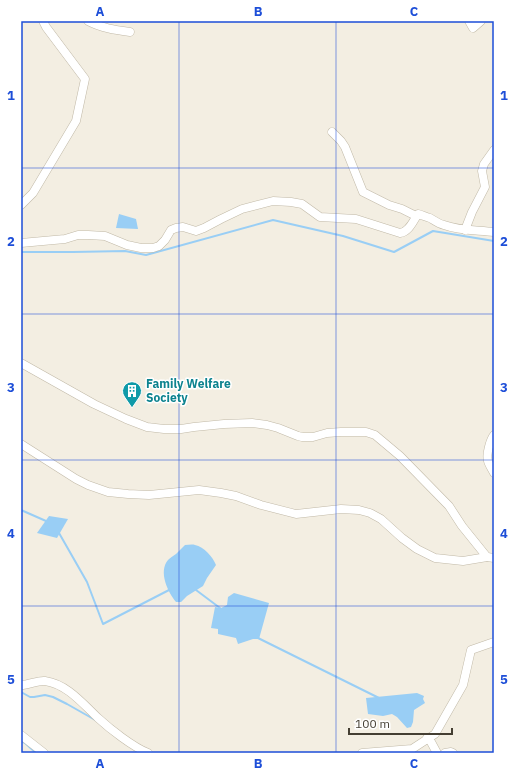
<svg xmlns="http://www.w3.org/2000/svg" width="515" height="774" viewBox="0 0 515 774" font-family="'IBM Plex Sans',sans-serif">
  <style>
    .water { fill: #99cef5 }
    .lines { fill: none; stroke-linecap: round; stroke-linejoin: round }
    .stream { stroke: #99cef5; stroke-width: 2 }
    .minor-casing { stroke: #c1b9a7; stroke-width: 9 }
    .minor { stroke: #fff; stroke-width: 8 }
    .grid { fill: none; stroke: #1d4ed8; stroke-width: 1; stroke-opacity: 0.55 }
    .labels { text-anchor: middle; stroke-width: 3; stroke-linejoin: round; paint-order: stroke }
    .culture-label { font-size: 12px; font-weight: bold; fill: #0d838f; stroke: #fff; text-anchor: start }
    .neatline { fill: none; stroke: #1d4ed8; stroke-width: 1.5 }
    .grid-label { font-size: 13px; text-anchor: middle; font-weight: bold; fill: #1d4ed8 }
  </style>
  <rect width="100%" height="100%" fill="#f3eee2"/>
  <g class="water">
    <path d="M 119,214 L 136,219 L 138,229 L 116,228 Z"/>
    <path d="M 49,516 L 68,519 L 57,538 L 37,533 Z"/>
    <path d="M 185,545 C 188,545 192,544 195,545 C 204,547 213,557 216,565 L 207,578 L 203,586 L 187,596 L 181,602 L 176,602 C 168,592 158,572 168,560 C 170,558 173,556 176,554 C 179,551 182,548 185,545 Z"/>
    <path d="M 234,593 L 269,603 L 259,639 L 253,639 L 238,644 L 236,638 L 218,634 L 218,629 L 211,628 L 215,607 L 221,608 L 227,605 L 228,597 Z"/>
    <path d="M 417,693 L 424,696 L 423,699 L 425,703 L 414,710 L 413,722 L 411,727 L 407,728 L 397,717 L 392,714 L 383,716 L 368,714 L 366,698 Z"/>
  </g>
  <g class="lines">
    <g class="stream">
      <path d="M 21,252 L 73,252 L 125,251 L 146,255 L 273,220 L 343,236 L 394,252 L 433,231 L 494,241"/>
      <path d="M 21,510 L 46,521"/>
      <path d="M 59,533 L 87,582 L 103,624 L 171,589"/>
      <path d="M 196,590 L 220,608"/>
      <path d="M 258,638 L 379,698"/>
      <path d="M 21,692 L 30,697 L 34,697 L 45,695 L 53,697 L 67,704 L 97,721"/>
      <path d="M 21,741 L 25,743 L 36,753"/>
    </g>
    <defs>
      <g id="minor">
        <path d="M 88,21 C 101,28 115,30 130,32"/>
        <path d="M 469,21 L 473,28 L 481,21"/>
        <path d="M 332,132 L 341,141 L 345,147 L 363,192 L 389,205 L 402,209 L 416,216"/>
        <path d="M 21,205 L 33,193 L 76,121 L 85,79 L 46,27 L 43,21"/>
        <path d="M 465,230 L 472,212 L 485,187 L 482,171 L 484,164 L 494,150"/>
        <path d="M 21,243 L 65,239 L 78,235 L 88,235 L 105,236 L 127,245 L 141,248 L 153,248 L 159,246 L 165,240 L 171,230 L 176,228 L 183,227 L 196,231 L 204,228 L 221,219 L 242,209 L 273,201 L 291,202 L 302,204 L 320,217 L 356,219 L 400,233 C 409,232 413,221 418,214 C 422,215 426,217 430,218 C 435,221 439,224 444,225 C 460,231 477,230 494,232"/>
        <path d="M 21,363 L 94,404 L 126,419 L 147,427 L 164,429 L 181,429 L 194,427 L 224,424 L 252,423 L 267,425 L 278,428 L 298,436 L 302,437 L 313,437 L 327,433 L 341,432 L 366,432 L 375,435 L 400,456 L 449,506 L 462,526 L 487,557 L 494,558"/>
        <path d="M 494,435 C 490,440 486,455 488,461 C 489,465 492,469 494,473"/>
        <path d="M 21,444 L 76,479 L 88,485 L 108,492 L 128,494 L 149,495 L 199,490 L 221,493 L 236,496 L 261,505 L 296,514 L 341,509 L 359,510 L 370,513 L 381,519 L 402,538 L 417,549 L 435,558 L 463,561 L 487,557"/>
        <path d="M 21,685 C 29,685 38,680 45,681 C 67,684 83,704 98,718 C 110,729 133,747 148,753"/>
        <path d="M 21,735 L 44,753"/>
        <path d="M 427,738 L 431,742 L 437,753"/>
        <path d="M 362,753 L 412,749 L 435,734 L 463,685 L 471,650 L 494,642"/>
        <path d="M 445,753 L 451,752 L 453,753"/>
      </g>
    </defs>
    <use href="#minor" class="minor-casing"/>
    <use href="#minor" class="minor"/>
  </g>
  <path class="grid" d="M 179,21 L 179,753M 336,21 L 336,753M 21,168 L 494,168M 21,314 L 494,314M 21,460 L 494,460M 21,606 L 494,606"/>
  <defs>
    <symbol id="building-pin" viewBox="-11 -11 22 30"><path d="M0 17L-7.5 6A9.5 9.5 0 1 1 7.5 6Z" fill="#0f9aa8" stroke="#fff"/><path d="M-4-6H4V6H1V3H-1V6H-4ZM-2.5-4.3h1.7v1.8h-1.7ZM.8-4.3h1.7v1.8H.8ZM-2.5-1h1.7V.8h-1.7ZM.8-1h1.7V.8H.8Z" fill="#fff"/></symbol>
  </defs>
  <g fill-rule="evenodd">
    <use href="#building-pin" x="121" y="380" width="22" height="30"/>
  </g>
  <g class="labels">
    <g class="culture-label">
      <text x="146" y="388">Family Welfare<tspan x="146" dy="14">Society</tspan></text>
    </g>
  </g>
  <rect width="515" height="774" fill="none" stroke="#ffffff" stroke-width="44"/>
  <path d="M349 728v6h103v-6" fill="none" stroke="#443e32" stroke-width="2"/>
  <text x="355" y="728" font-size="12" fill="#443e32" stroke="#ffffff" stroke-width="3" paint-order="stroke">100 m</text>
  <rect x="22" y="22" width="471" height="730" class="neatline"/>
  <g class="grid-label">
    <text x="100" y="16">A</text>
    <text x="258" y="16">B</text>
    <text x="414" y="16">C</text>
    <text x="11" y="100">1</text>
    <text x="504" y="100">1</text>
    <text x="11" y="246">2</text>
    <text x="504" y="246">2</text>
    <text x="11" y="392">3</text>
    <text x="504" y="392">3</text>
    <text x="11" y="538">4</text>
    <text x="504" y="538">4</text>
    <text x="11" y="684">5</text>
    <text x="504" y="684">5</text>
    <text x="100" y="768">A</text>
    <text x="258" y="768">B</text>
    <text x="414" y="768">C</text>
  </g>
</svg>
